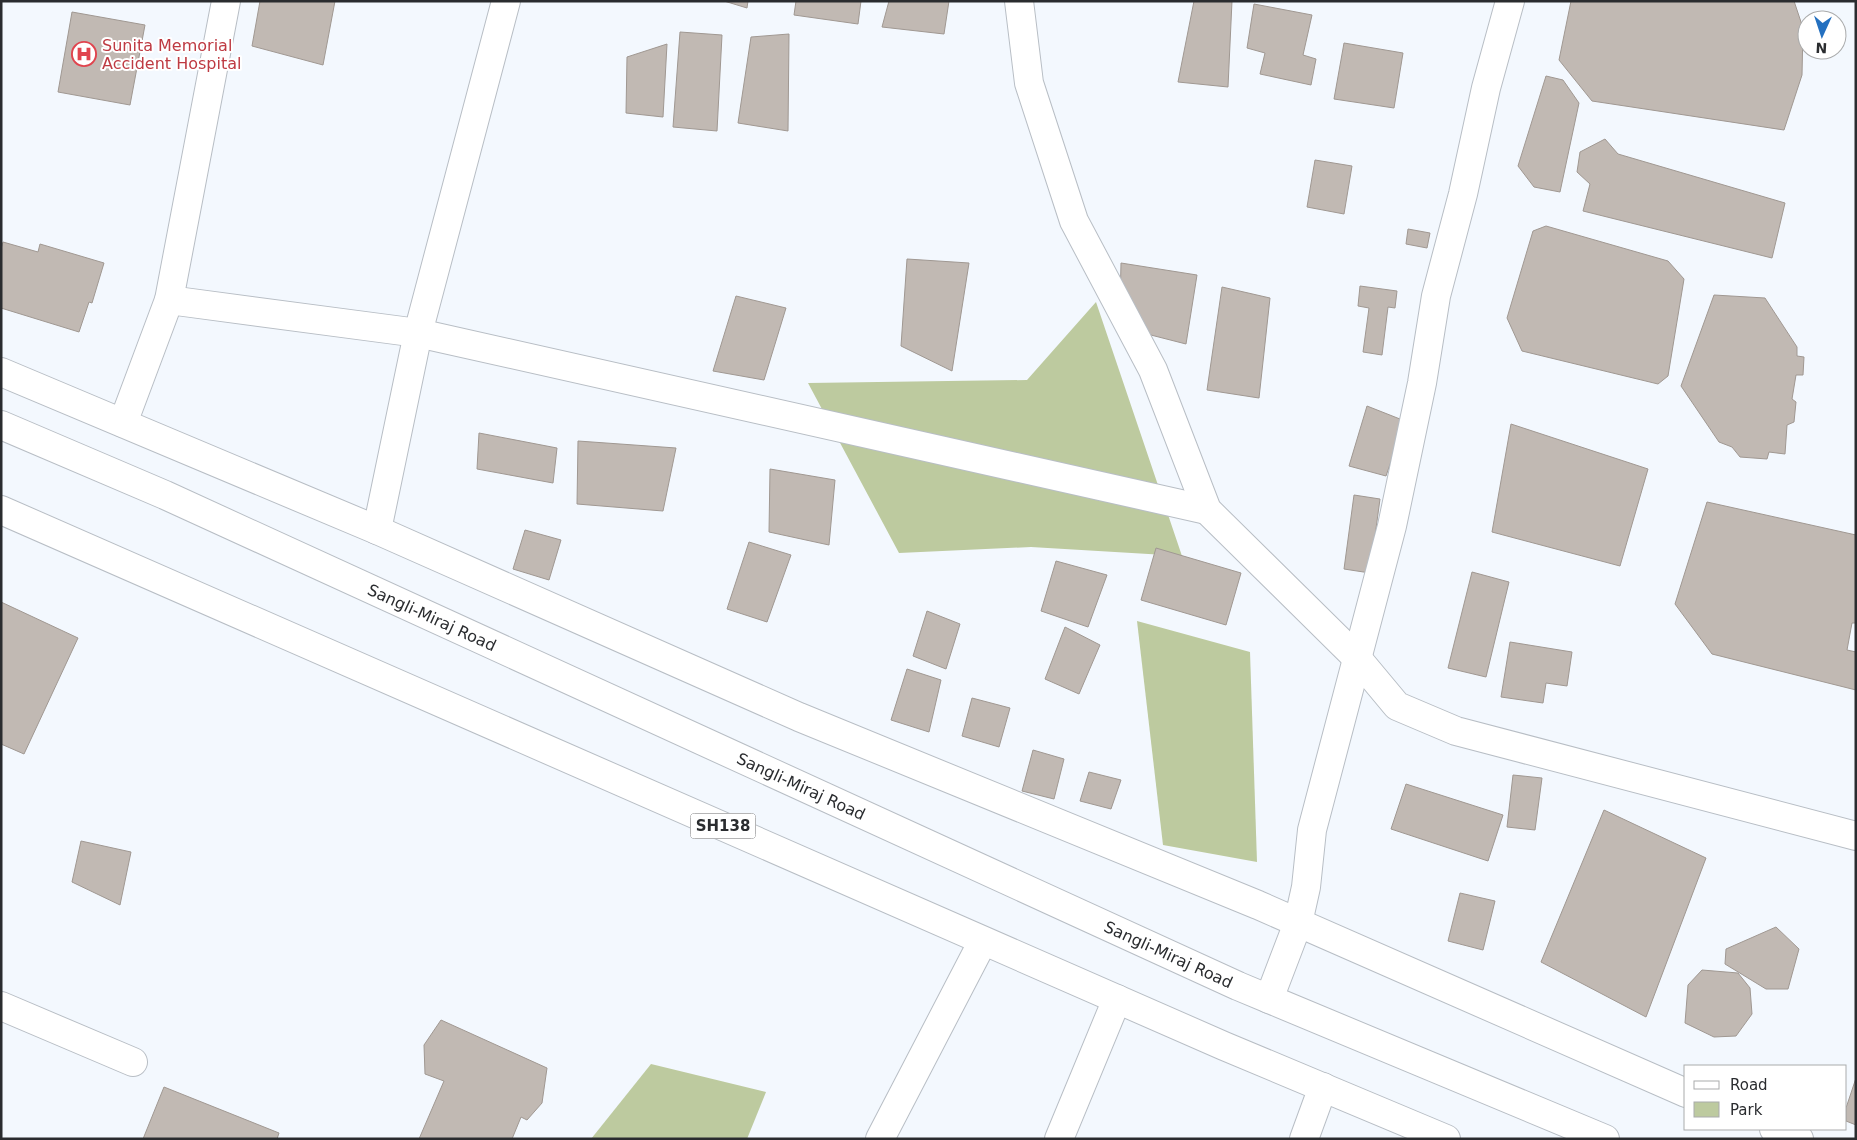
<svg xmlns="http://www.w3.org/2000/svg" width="1857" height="1140" viewBox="0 0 1857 1140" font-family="'DejaVu Sans',sans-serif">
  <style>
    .green { fill: #bdca9f }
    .building { fill: #c1b9b3; stroke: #a09892 }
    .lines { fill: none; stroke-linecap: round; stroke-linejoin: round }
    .minor-casing { stroke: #b8bec5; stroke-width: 30 }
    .tertiary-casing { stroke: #b8bec5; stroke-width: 30 }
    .secondary-casing { stroke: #b8bec5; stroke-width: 30 }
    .trunk-casing { stroke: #b8bec5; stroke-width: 30 }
    .minor { stroke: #fff; stroke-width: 28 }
    .tertiary { stroke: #fff; stroke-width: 28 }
    .secondary { stroke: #fff; stroke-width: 28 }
    .trunk { stroke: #fff; stroke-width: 28 }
    .labels { text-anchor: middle; stroke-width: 4; stroke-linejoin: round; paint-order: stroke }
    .shield { fill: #fff; stroke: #6a6b6d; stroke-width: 1 }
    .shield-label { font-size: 15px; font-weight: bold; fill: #2a2c2f }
    .health-label { font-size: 16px; fill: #be3a42; stroke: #fff; text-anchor: start }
    .street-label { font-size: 16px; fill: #2a2c2f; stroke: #fff }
  </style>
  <rect width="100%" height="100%" fill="#f3f8fe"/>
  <g class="green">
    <path d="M 1096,302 L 1182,556 L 1031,547 L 899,553 L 808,383 L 1027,380 Z"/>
    <path d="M 1137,621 L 1250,652 L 1257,862 L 1163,845 Z"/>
    <path d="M 651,1064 L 766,1092 L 747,1139 L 591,1139 Z"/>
  </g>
  <g class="building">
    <path d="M 260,1 L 335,1 L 323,65 L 252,46 Z"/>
    <path d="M 724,1 L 748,1 L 747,8 Z"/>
    <path d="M 796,1 L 861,1 L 858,24 L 794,15 Z"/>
    <path d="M 889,1 L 949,1 L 944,34 L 882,27 Z"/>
    <path d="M 1194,1 L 1232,1 L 1228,87 L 1178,82 Z"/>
    <path d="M 1571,1 L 1794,1 L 1803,28 L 1802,75 L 1784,130 L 1592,101 L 1559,60 Z"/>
    <path d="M 1254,4 L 1312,15 L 1303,55 L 1316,59 L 1311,85 L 1260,74 L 1265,53 L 1247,48 Z"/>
    <path d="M 72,12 L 145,25 L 130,105 L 58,92 Z"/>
    <path d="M 680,32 L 722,35 L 717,131 L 673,127 Z"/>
    <path d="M 789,34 L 788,131 L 738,123 L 751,37 Z"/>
    <path d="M 1344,43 L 1403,53 L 1394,108 L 1334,99 Z"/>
    <path d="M 667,44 L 663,117 L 626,113 L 627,57 Z"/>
    <path d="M 1546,76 L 1563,80 L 1579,103 L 1560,192 L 1534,187 L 1518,166 Z"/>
    <path d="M 1605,139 L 1618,154 L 1785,203 L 1772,258 L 1583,211 L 1590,184 L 1577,172 L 1580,152 Z"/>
    <path d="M 1315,160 L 1352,166 L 1344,214 L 1307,207 Z"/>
    <path d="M 1546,226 L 1668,261 L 1684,279 L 1668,376 L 1658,384 L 1522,351 L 1507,318 L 1533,231 Z"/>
    <path d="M 1408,229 L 1430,233 L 1427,248 L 1406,244 Z"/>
    <path d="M 3,242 L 38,252 L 40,244 L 104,263 L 92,303 L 89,302 L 79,332 L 1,308 L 1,249 Z"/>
    <path d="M 907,259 L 969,263 L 952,371 L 901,346 Z"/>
    <path d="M 1121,263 L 1197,275 L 1186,344 L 1143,333 L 1120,306 Z"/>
    <path d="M 1360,286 L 1397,291 L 1395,308 L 1388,307 L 1382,355 L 1363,352 L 1369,308 L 1358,306 Z"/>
    <path d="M 1222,287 L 1270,298 L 1259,398 L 1207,390 Z"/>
    <path d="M 1714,295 L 1765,298 L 1797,347 L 1797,356 L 1804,357 L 1803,375 L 1796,375 L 1792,399 L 1796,402 L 1794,422 L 1787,425 L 1785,454 L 1769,452 L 1767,459 L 1740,457 L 1732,447 L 1719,442 L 1681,386 Z"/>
    <path d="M 736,296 L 786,308 L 764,380 L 713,371 Z"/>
    <path d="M 1367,406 L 1405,421 L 1386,476 L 1349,466 Z"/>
    <path d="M 1511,424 L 1648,469 L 1620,566 L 1492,532 Z"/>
    <path d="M 479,433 L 557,448 L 553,483 L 477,469 Z"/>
    <path d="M 578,441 L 676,448 L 663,511 L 577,504 Z"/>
    <path d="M 770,469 L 835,480 L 829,545 L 769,532 Z"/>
    <path d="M 1354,495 L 1380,499 L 1370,573 L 1344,569 Z"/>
    <path d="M 1707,502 L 1856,535 L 1856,623 L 1852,623 L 1847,650 L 1856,652 L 1856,690 L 1712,654 L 1675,604 Z"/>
    <path d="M 525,530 L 561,540 L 549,580 L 513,569 Z"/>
    <path d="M 749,542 L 791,555 L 767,622 L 727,609 Z"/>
    <path d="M 1156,548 L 1241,573 L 1226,625 L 1141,600 Z"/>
    <path d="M 1056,561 L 1107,575 L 1088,627 L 1041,611 Z"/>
    <path d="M 1472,572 L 1509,582 L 1486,677 L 1448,668 Z"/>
    <path d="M 1,602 L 78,638 L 24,754 L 1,744 Z"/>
    <path d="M 927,611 L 960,624 L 946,669 L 913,656 Z"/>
    <path d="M 1065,627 L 1100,645 L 1079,694 L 1045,679 Z"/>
    <path d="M 1510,642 L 1572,652 L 1567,686 L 1546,683 L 1543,703 L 1501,697 Z"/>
    <path d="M 907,669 L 941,680 L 929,732 L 891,720 Z"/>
    <path d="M 972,698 L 1010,708 L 999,747 L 962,736 Z"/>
    <path d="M 1033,750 L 1064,759 L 1054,799 L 1022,791 Z"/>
    <path d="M 1089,772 L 1121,780 L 1111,809 L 1080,801 Z"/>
    <path d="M 1513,775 L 1542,778 L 1535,830 L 1507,827 Z"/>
    <path d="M 1406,784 L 1503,815 L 1488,861 L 1391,829 Z"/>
    <path d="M 1604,810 L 1706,858 L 1646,1017 L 1541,962 Z"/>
    <path d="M 81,841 L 131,852 L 120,905 L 72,882 Z"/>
    <path d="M 1460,893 L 1495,901 L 1483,950 L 1448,941 Z"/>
    <path d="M 1776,927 L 1799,949 L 1788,989 L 1766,989 L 1725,964 L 1726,949 Z"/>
    <path d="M 1702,970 L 1738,973 L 1750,988 L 1752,1014 L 1736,1036 L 1714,1037 L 1685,1023 L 1688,985 Z"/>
    <path d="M 441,1020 L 547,1068 L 542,1103 L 527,1120 L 521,1117 L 512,1139 L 419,1139 L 444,1081 L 425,1074 L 424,1045 Z"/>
    <path d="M 1856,1078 L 1856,1125 L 1846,1121 L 1846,1108 Z"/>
    <path d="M 164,1087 L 279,1133 L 277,1139 L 143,1139 Z"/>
  </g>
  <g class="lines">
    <defs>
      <g id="minor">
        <path d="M 169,300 L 418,333 L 1207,510"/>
        <path d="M 1,372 L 377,530 L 799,717 L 1258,905 L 1686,1093"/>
        <path d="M 123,423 L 169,300 L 226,1"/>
        <path d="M 377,530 L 418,333 L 506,1"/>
        <path d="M 1,1006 L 133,1062"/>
        <path d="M 1774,1129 L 1799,1139"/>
        <path d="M 880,1139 L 983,941"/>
        <path d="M 1059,1139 L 1117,999"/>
        <path d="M 1304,1139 L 1323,1087"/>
      </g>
      <path id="tertiary" d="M 1019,1 L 1029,83 L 1074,221 L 1153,370 L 1207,510 L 1357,658 L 1397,706 L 1456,731 L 1856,836"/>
      <path id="secondary" d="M 1269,999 L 1298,923 L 1306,887 L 1312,830 L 1392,526 L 1422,383 L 1436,296 L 1463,194 L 1486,88 L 1510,1"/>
      <g id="trunk">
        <path id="s1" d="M 1,425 L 165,495 L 1238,986 L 1605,1139"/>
        <path d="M 1,510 L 1224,1046 L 1446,1139"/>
      </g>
    </defs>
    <use href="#minor" class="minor-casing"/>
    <use href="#tertiary" class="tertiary-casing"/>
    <use href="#secondary" class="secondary-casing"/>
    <use href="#trunk" class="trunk-casing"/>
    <use href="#minor" class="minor"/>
    <use href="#tertiary" class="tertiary"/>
    <use href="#secondary" class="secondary"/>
    <use href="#trunk" class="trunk"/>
  </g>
  <defs>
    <symbol id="hospital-ring" viewBox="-11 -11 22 22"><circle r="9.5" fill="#fff" stroke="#e0444e" stroke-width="1.5"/><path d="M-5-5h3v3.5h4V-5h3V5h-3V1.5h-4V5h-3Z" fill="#e0444e"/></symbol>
  </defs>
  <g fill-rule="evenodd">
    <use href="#hospital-ring" x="70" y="40" width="28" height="28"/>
  </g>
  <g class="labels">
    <rect class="shield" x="690.5" y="813.5" width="65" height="25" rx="4"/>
    <g class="shield-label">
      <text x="723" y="831">SH138</text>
    </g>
    <g class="health-label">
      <text x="102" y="51">Sunita Memorial<tspan x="102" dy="18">Accident Hospital</tspan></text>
    </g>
    <g class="street-label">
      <text dy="6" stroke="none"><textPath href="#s1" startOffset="472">Sangli-Miraj Road</textPath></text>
      <text dy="6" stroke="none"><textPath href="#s1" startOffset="878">Sangli-Miraj Road</textPath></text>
      <text dy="6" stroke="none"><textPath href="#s1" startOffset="1282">Sangli-Miraj Road</textPath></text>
    </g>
  </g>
  <rect width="1857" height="1140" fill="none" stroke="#2a2c2f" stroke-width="5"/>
  <rect x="1684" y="1065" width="162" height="65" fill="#ffffff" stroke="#aaabac"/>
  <rect x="1694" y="1081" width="25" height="8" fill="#ffffff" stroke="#aaabac"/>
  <text x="1730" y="1090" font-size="15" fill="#2a2c2f">Road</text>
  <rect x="1694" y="1102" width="25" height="15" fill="#bdca9f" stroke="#aaabac"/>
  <text x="1730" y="1115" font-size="15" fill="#2a2c2f">Park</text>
  <g transform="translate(1822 35) rotate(183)"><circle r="24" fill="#ffffff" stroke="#aaabac"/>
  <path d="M0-4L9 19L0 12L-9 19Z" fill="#2470c0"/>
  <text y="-8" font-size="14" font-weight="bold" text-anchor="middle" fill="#2a2c2f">N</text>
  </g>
</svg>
